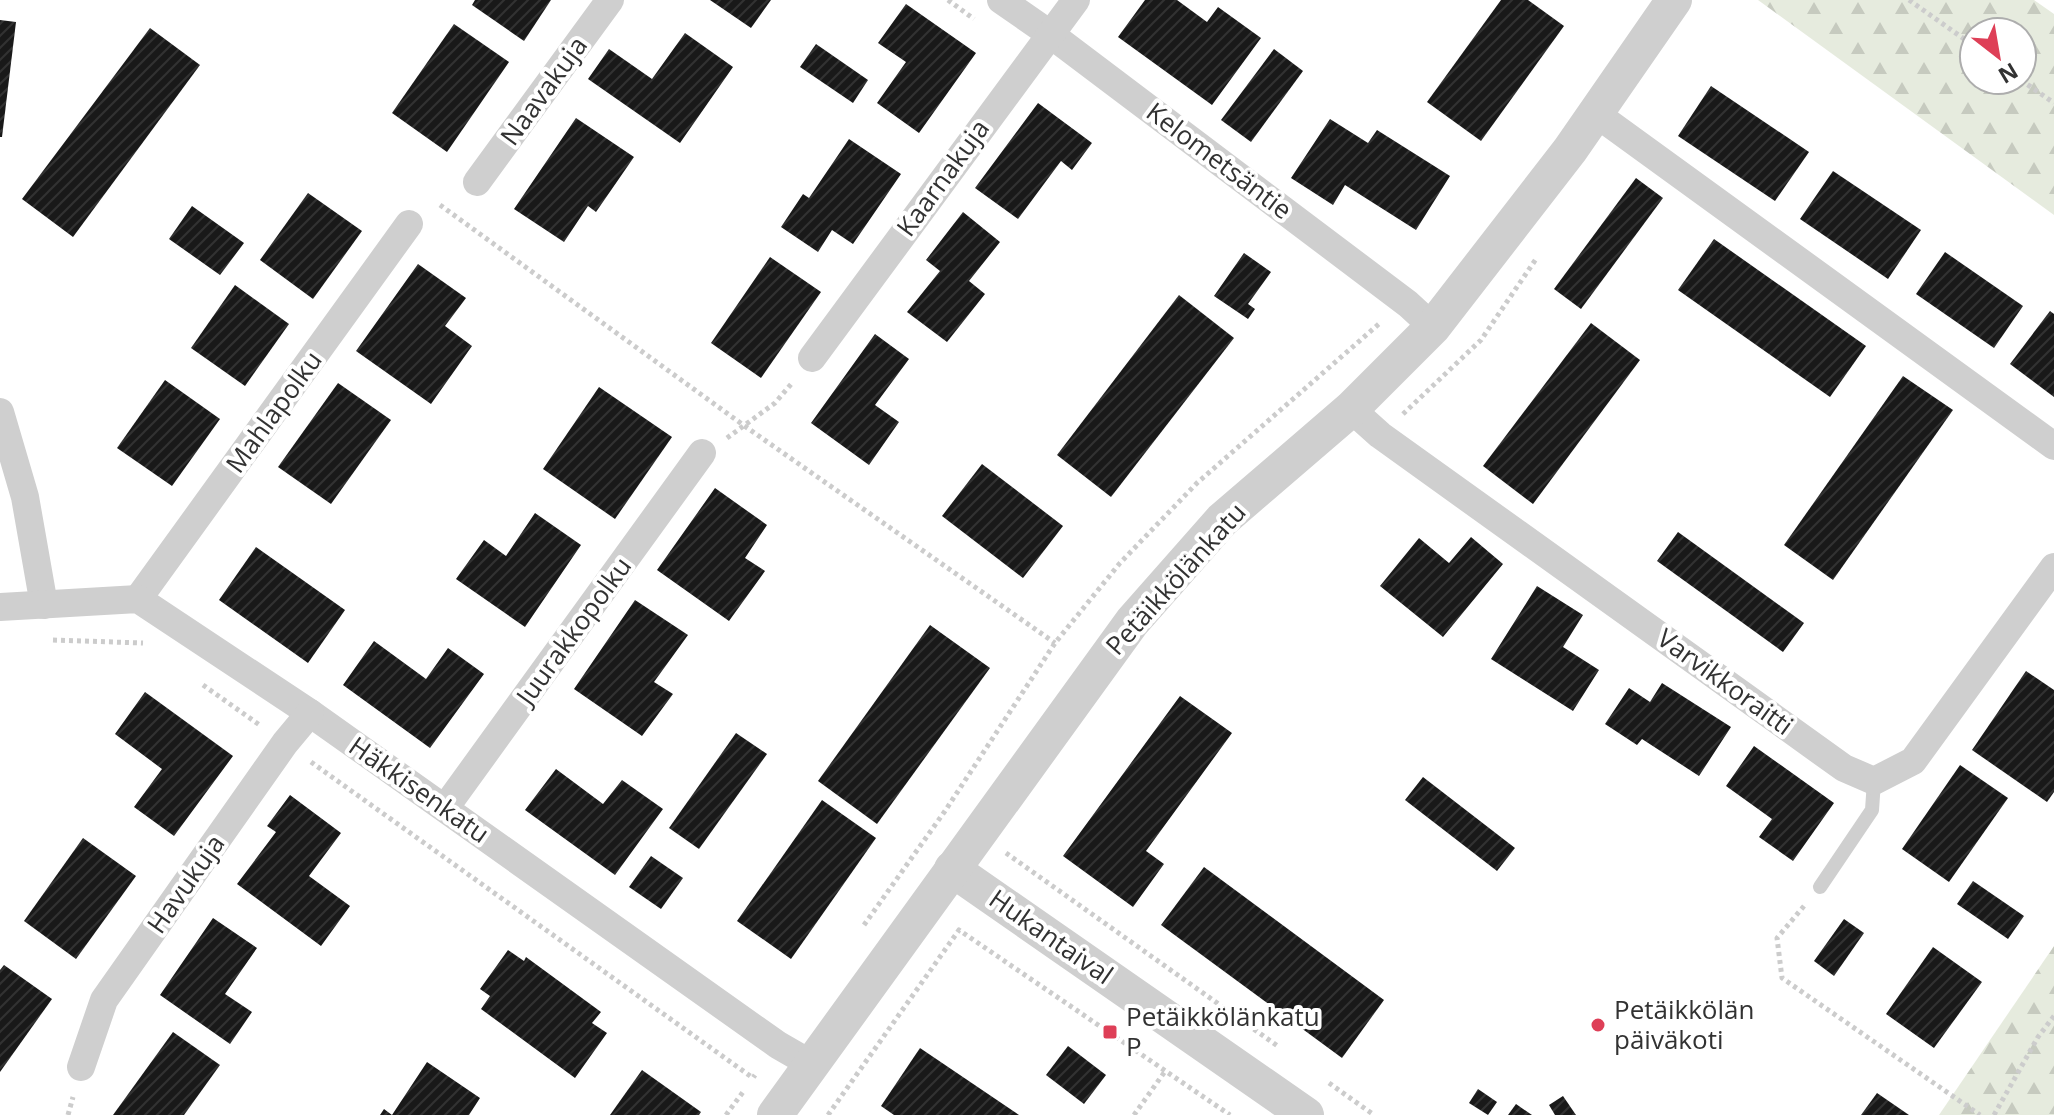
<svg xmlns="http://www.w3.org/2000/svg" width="2054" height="1115" viewBox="0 0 2054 1115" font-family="'Open Sans',sans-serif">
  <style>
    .forest { fill: url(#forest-firs); fill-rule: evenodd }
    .building { fill: url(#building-hatch) }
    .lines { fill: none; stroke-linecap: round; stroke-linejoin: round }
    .path { stroke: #ccc; stroke-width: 5; stroke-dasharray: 4 4; stroke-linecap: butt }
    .service { stroke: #cfcfcf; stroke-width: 14 }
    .minor { stroke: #cfcfcf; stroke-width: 28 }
    .tertiary { stroke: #cfcfcf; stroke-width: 36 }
    .poi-dot { fill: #de3f57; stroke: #fff; stroke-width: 3 }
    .labels { text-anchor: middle; stroke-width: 8; stroke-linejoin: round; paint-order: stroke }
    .street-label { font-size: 26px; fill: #323232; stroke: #fff }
    .poi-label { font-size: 26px; fill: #323232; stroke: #fff; text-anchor: start }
  </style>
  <defs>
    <pattern id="forest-firs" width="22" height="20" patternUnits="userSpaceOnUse" patternTransform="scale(2)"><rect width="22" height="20" fill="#e6ebde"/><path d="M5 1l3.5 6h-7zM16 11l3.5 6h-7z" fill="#c6cabf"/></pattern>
    <pattern id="building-hatch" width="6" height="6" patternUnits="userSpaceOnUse" patternTransform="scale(2)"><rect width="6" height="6" fill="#191919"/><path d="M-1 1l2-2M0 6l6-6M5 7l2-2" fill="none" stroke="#323232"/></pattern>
  </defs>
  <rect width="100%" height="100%" fill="#fff"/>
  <g class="forest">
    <path d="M 1758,0 L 2034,0 L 2054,14 L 2054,215 ZM 2022,32 L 2022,80 L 1974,80 L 1974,32 Z"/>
    <path d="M 2054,946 L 2054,1115 L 1939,1115 Z"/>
  </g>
  <g class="building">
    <path d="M 475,0 L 551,0 L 524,41 L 472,5 Z"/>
    <path d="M 710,0 L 771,0 L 751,28 Z"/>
    <path d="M 1145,0 L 1177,0 L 1207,22 L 1218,7 L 1261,38 L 1212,105 L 1118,37 Z"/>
    <path d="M 1501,0 L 1528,0 L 1564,26 L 1481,141 L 1427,102 Z"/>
    <path d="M 906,4 L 976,53 L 919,133 L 877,103 L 906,62 L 878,43 Z"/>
    <path d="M 0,20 L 16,22 L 2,137 L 0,137 Z"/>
    <path d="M 454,24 L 509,62 L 447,152 L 392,113 Z"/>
    <path d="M 150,28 L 200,65 L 73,237 L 22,199 Z"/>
    <path d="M 685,33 L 733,67 L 680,143 L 588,79 L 609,49 L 652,79 Z"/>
    <path d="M 816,44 L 868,80 L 853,103 L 800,67 Z"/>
    <path d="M 1274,49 L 1303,71 L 1251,142 L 1221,120 Z"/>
    <path d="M 1711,86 L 1809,152 L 1775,201 L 1678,136 Z"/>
    <path d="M 1038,103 L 1092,143 L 1072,170 L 1061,161 L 1018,219 L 975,188 Z"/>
    <path d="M 576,118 L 634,157 L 596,212 L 588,206 L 564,242 L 514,209 Z"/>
    <path d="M 1330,119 L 1368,143 L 1377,130 L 1450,176 L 1416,230 L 1345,185 L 1333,205 L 1291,178 Z"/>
    <path d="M 849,139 L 901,174 L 853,244 L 832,230 L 818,252 L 781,227 L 803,194 L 809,198 Z"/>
    <path d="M 1833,171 L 1921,230 L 1888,279 L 1800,219 Z"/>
    <path d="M 1636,178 L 1663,198 L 1581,309 L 1554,289 Z"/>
    <path d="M 308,193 L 362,231 L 313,299 L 260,260 Z"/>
    <path d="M 192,206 L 244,243 L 220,275 L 169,239 Z"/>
    <path d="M 963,212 L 1000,242 L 969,281 L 985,294 L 947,342 L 907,312 L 940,271 L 926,260 Z"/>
    <path d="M 1714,239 L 1866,346 L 1830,397 L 1678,290 Z"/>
    <path d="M 1945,252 L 2023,306 L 1994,348 L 1916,294 Z"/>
    <path d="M 1244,253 L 1271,272 L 1248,304 L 1255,309 L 1248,319 L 1214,296 Z"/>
    <path d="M 770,257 L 821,292 L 761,378 L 711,343 Z"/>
    <path d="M 418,264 L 466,298 L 445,326 L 472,346 L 431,404 L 356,351 Z"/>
    <path d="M 235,285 L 289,324 L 245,386 L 191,348 Z"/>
    <path d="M 1179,295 L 1234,338 L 1111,497 L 1057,455 Z"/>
    <path d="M 2050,311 L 2054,314 L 2054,397 L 2010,364 Z"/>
    <path d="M 1591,323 L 1640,360 L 1533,504 L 1483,466 Z"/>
    <path d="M 875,334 L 909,359 L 875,405 L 899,422 L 869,465 L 811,423 Z"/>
    <path d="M 1903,376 L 1953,410 L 1833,580 L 1784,545 Z"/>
    <path d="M 165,380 L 220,419 L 172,486 L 117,448 Z"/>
    <path d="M 338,383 L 391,420 L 331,504 L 278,467 Z"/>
    <path d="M 599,387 L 672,437 L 615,519 L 543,469 Z"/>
    <path d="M 982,464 L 1063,526 L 1023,578 L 942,516 Z"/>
    <path d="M 715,488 L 767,525 L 745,558 L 765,571 L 729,621 L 657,570 Z"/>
    <path d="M 535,513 L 581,545 L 525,627 L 456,579 L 484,540 L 506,556 Z"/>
    <path d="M 1678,532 L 1804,623 L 1783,652 L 1657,561 Z"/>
    <path d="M 1471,537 L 1503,564 L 1443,637 L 1380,586 L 1419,538 L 1449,563 Z"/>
    <path d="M 256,547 L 345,610 L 308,663 L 219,600 Z"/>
    <path d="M 1537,586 L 1583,615 L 1563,647 L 1599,670 L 1573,711 L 1491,659 Z"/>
    <path d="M 635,600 L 688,635 L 654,682 L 673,694 L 642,736 L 574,689 Z"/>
    <path d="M 930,625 L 990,668 L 877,824 L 818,781 Z"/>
    <path d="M 374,641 L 426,679 L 448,648 L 484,674 L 430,748 L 343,685 Z"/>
    <path d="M 2026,671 L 2054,690 L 2054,792 L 2047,802 L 1972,750 Z"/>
    <path d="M 1662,683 L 1731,727 L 1699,776 L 1642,739 L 1637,745 L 1605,724 L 1629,688 L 1650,702 Z"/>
    <path d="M 145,692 L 233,756 L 174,836 L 134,807 L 162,769 L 115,734 Z"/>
    <path d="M 1180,696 L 1232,733 L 1146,851 L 1164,864 L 1133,907 L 1063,856 Z"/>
    <path d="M 736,733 L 767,754 L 699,849 L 669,828 Z"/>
    <path d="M 1754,746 L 1834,803 L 1793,861 L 1759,837 L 1772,819 L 1726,786 Z"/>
    <path d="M 1960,765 L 2008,798 L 1949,882 L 1902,849 Z"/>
    <path d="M 556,769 L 603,804 L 622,780 L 663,809 L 615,875 L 525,810 Z"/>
    <path d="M 1423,777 L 1515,848 L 1497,871 L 1405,800 Z"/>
    <path d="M 290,795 L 341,833 L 309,876 L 350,906 L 321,946 L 237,884 L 276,832 L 267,826 Z"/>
    <path d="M 822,800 L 876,838 L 791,959 L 737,921 Z"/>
    <path d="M 83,838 L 136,876 L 76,959 L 24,921 Z"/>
    <path d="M 651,856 L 683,878 L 661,909 L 629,887 Z"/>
    <path d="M 1204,867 L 1384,1000 L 1342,1058 L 1161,925 Z"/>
    <path d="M 1973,881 L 2024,916 L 2008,939 L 1957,904 Z"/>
    <path d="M 213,918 L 257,948 L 225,994 L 252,1012 L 230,1044 L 160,995 Z"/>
    <path d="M 1844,919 L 1864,933 L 1834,976 L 1814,961 Z"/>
    <path d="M 1933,947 L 1982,982 L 1934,1048 L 1886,1014 Z"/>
    <path d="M 508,950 L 524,961 L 526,957 L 601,1012 L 592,1023 L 607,1033 L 575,1078 L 481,1009 L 490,996 L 480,989 Z"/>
    <path d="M 4,965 L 52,999 L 0,1072 L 0,970 Z"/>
    <path d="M 173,1032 L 220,1065 L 184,1115 L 113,1115 Z"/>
    <path d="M 1068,1046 L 1106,1075 L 1084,1104 L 1046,1075 Z"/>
    <path d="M 920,1048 L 1019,1115 L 894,1115 L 881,1106 Z"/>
    <path d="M 427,1062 L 480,1098 L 469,1115 L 380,1115 L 384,1109 L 392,1115 Z"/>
    <path d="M 642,1070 L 701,1112 L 699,1115 L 610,1115 Z"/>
    <path d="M 1478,1089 L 1497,1102 L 1488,1115 L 1469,1103 Z"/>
    <path d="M 1877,1093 L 1909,1115 L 1861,1115 Z"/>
    <path d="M 1563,1096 L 1576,1115 L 1555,1115 L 1549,1105 Z"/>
    <path d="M 1516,1104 L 1532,1115 L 1508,1115 Z"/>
  </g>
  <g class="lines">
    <g class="path">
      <path d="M 948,0 L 974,19"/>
      <path d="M 1909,0 L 1974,46"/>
      <path d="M 2021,80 L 2054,103"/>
      <path d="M 440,205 L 746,427 L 1055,643"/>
      <path d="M 1403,414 L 1481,340 L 1536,259"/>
      <path d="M 727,438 L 775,403 L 792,383"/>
      <path d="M 53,640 L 143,643"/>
      <path d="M 203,685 L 261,726"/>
      <path d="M 311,762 L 753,1078 L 755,1075"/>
      <path d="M 1006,853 L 1279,1047"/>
      <path d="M 1804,906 L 1777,938 L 1782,978 L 1980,1115"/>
      <path d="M 864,925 L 945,811 L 1055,643 L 1120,563 L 1197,483 L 1380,323"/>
      <path d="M 1329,1083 L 1374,1115"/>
      <path d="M 68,1115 L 73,1097"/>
      <path d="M 726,1115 L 743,1092"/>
      <path d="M 828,1115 L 959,930 L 1230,1115"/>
      <path d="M 1134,1115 L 1166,1070"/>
      <path d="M 1994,1115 L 2038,1037 L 2054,1016"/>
    </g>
    <path class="service" d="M 1820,887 L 1872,810 L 1874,781"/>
    <g class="minor">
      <path d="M 1001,0 L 1050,34 L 1408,304 L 1433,327"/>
      <path d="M 1595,113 L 2054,446"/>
      <path d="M 477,182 L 610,0"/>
      <path d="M 812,358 L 1076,0"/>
      <path d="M 1351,409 L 1380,435 L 1844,768 L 1874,781 L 1913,761 L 2054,567"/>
      <path d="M 0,412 L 25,497 L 44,605"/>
      <path d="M 138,599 L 409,224"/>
      <path d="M 0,607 L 138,599 L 310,713 L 778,1045 L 811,1064"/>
      <path d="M 445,808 L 702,453"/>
      <path d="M 81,1067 L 104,1000 L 285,743 L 310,713"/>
    </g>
    <g class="tertiary">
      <path d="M 952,869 L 1306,1115"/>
      <path d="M 775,1115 L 1132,622 L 1222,520 L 1351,409 L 1433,327 L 1570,150 L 1674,0"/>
    </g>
  </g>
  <g class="poi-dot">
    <circle cx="1598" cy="1025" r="8"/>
    <rect x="1102" y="1024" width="16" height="16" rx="4"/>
  </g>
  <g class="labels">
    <g class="street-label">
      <text transform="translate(544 91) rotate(-54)" y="9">Naavakuja</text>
      <text transform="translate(1219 161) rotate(37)" y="9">Kelometsäntie</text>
      <text transform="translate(943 178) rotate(-54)" y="9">Kaarnakuja</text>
      <text transform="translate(274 412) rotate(-54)" y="9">Mahlapolku</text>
      <text transform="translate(1176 579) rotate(-48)" y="9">Petäikkölänkatu</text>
      <text transform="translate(574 631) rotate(-54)" y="9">Juurakkopolku</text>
      <text transform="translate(1725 682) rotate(36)" y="9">Varvikkoraitti</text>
      <text transform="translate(419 790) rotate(35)" y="9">Häkkisenkatu</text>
      <text transform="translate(186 884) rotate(-55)" y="9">Havukuja</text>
      <text transform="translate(1051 937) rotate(35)" y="9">Hukantaival</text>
    </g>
    <g class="poi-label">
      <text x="1614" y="1019">Petäikkölän<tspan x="1614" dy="30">päiväkoti</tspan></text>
      <text x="1126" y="1026">Petäikkölänkatu<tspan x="1126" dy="30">P</tspan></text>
    </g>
  </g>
  <g transform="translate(1998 56) rotate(149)"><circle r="38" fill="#ffffff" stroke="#adadad" stroke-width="2"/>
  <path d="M0-6L14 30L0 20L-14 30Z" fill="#de3f57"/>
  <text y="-12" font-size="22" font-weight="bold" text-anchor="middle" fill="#323232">N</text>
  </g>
</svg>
